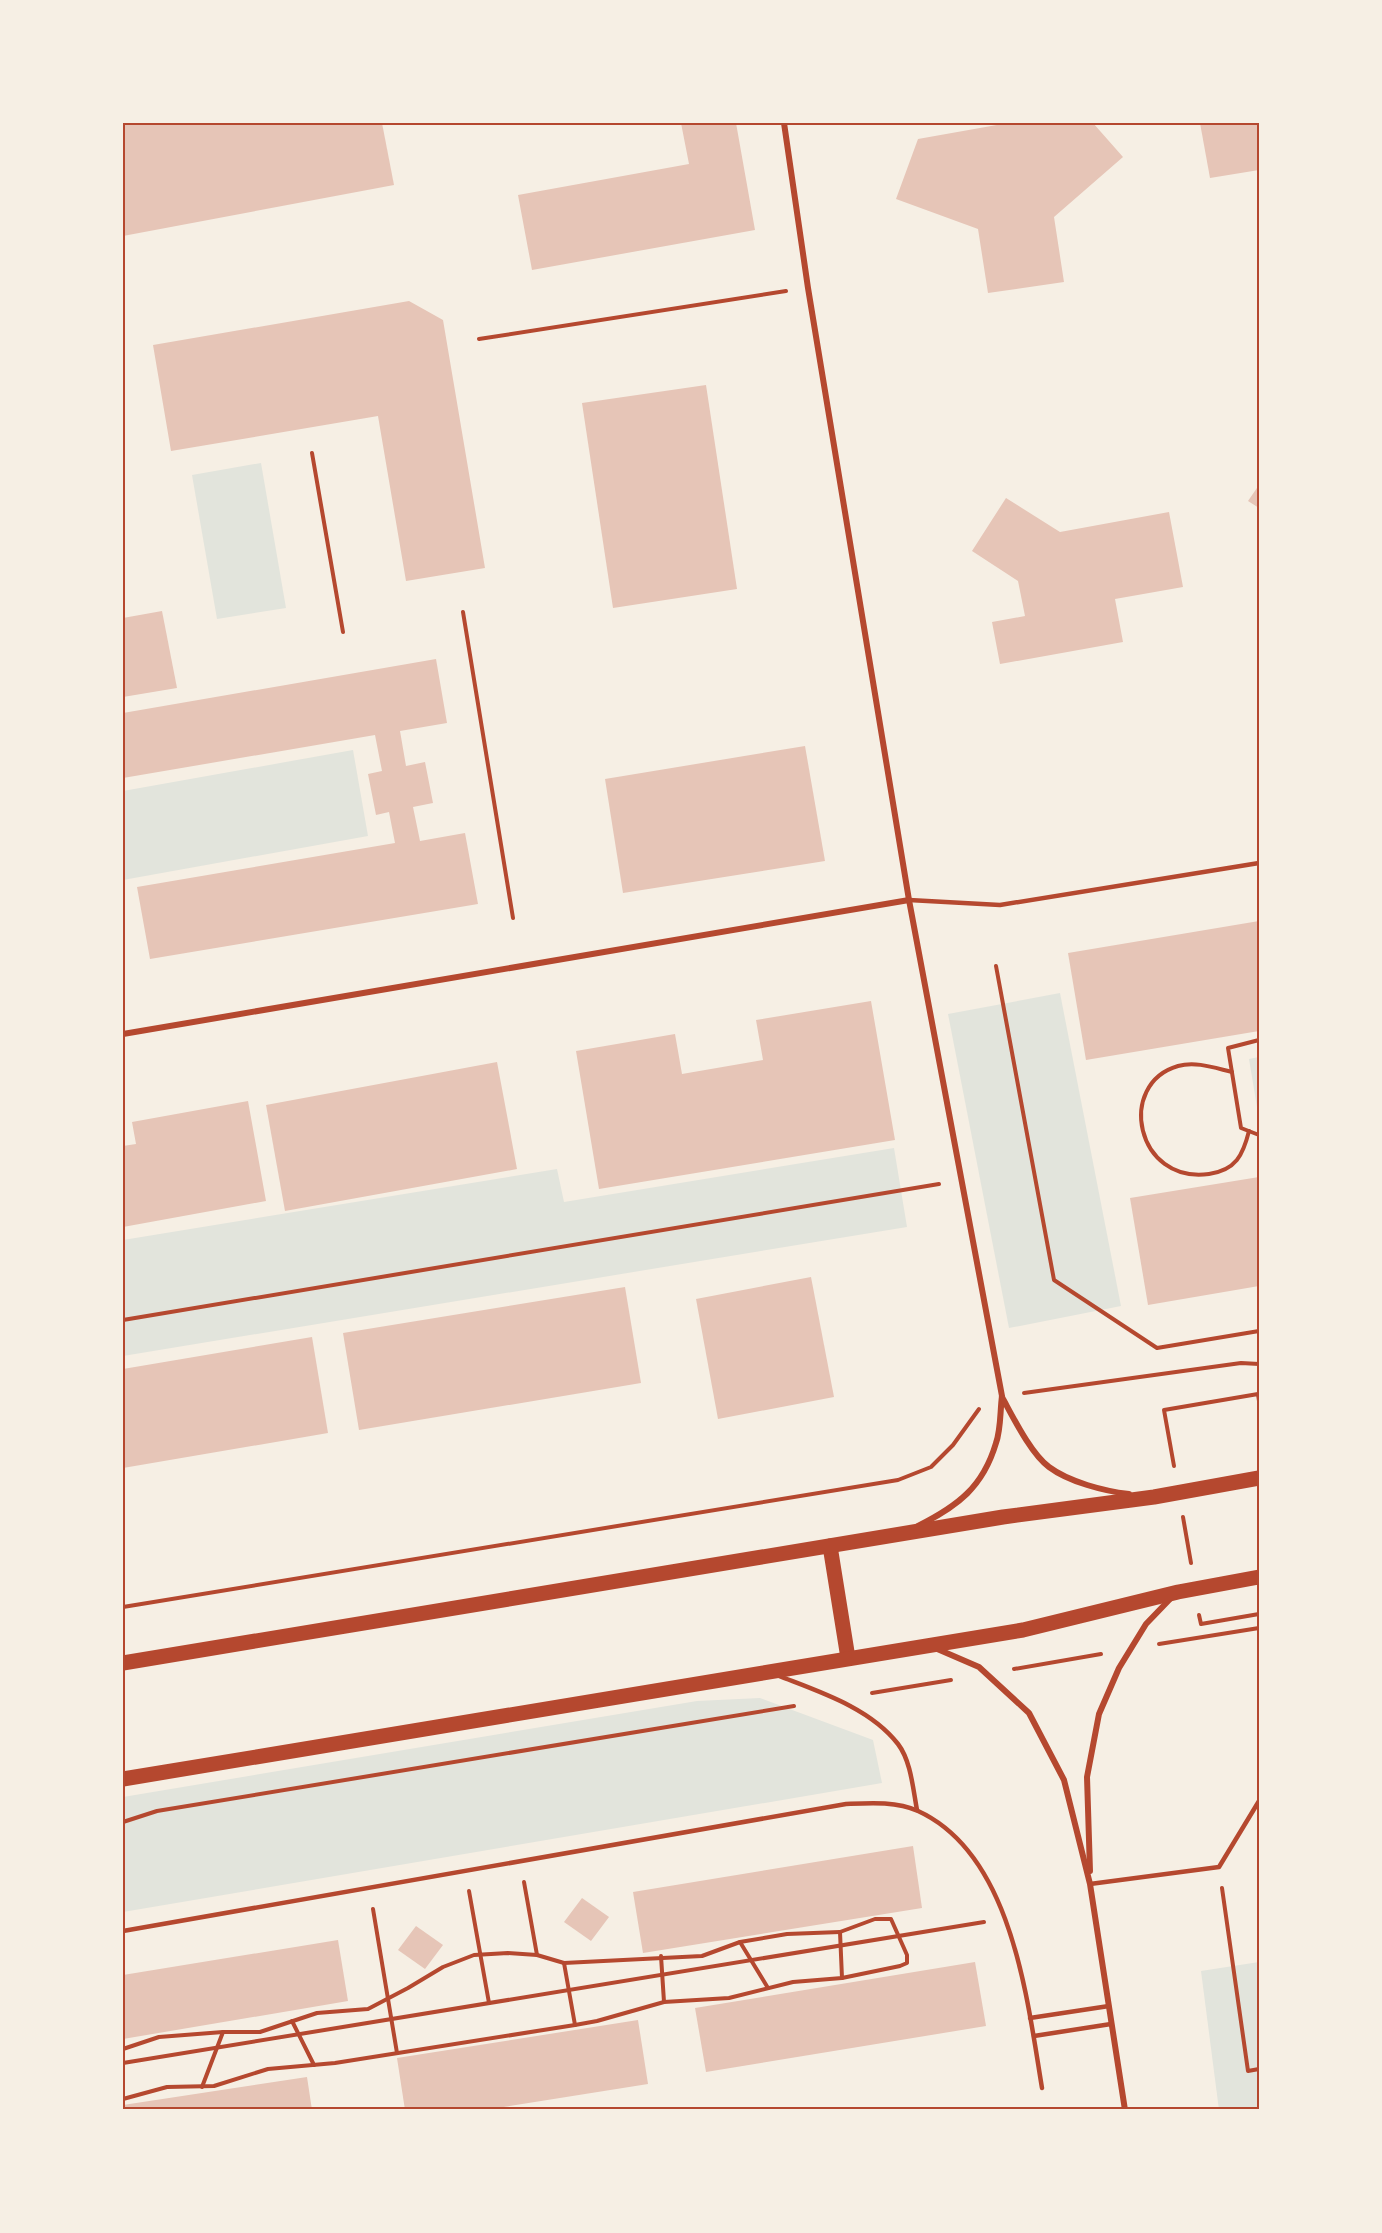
<svg xmlns="http://www.w3.org/2000/svg" width="1382" height="2233" viewBox="0 0 1382 2233" font-family="'Source Sans 3',sans-serif">
  <style>
    .green { fill: #e2e4dc }
    .building { fill: #e6c5b7 }
    .lines { fill: none; stroke-linecap: round; stroke-linejoin: round }
    .path { stroke: #b5482f; stroke-width: 4 }
    .service { stroke: #b5482f; stroke-width: 4.5 }
    .minor { stroke: #b5482f; stroke-width: 6 }
    .primary { stroke: #b5482f; stroke-width: 15 }
    .neatline { fill: none; stroke: #b5482f; stroke-width: 2 }
  </style>
  <rect width="100%" height="100%" fill="#f6efe4"/>
  <g class="green">
    <path d="M 261,463 L 286,608 L 217,619 L 192,475 Z"/>
    <path d="M 353,750 L 368,836 L 123,880 L 123,791 Z"/>
    <path d="M 1060,993 L 1121,1306 L 1009,1328 L 948,1014 Z"/>
    <path d="M 1259,1057 L 1259,1119 L 1249,1059 Z"/>
    <path d="M 894,1148 L 907,1227 L 123,1356 L 123,1240 L 557,1169 L 564,1202 Z"/>
    <path d="M 760,1698 L 873,1740 L 882,1783 L 123,1912 L 123,1797 L 697,1701 Z"/>
    <path d="M 1259,1962 L 1259,2110 L 1219,2110 L 1201,1971 Z"/>
  </g>
  <g class="building">
    <path d="M 123,123 L 382,123 L 394,185 L 123,236 Z"/>
    <path d="M 681,123 L 736,123 L 755,230 L 532,270 L 518,195 L 689,164 Z"/>
    <path d="M 1008,123 L 1093,123 L 1123,157 L 1054,217 L 1064,282 L 988,293 L 978,229 L 896,199 L 918,139 Z"/>
    <path d="M 1200,123 L 1259,123 L 1259,170 L 1210,178 Z"/>
    <path d="M 409,301 L 443,320 L 485,568 L 406,581 L 378,416 L 171,451 L 153,345 Z"/>
    <path d="M 706,385 L 737,589 L 613,608 L 582,403 Z"/>
    <path d="M 1259,485 L 1259,508 L 1248,501 Z"/>
    <path d="M 1006,498 L 1060,532 L 1169,512 L 1183,587 L 1115,599 L 1123,642 L 1000,664 L 992,622 L 1025,616 L 1018,581 L 972,551 Z"/>
    <path d="M 162,611 L 177,688 L 123,697 L 123,618 Z"/>
    <path d="M 436,659 L 447,723 L 400,731 L 406,766 L 425,762 L 433,803 L 413,807 L 420,841 L 465,833 L 478,904 L 150,959 L 137,887 L 395,843 L 389,812 L 376,815 L 368,774 L 382,771 L 375,735 L 123,778 L 123,713 Z"/>
    <path d="M 805,746 L 825,861 L 623,893 L 605,779 Z"/>
    <path d="M 1259,921 L 1259,1031 L 1086,1060 L 1068,953 Z"/>
    <path d="M 871,1001 L 895,1140 L 599,1189 L 576,1051 L 675,1034 L 682,1074 L 763,1060 L 756,1020 Z"/>
    <path d="M 497,1062 L 517,1169 L 285,1211 L 266,1105 Z"/>
    <path d="M 248,1101 L 266,1201 L 123,1227 L 123,1146 L 136,1144 L 132,1122 Z"/>
    <path d="M 1259,1177 L 1259,1286 L 1148,1305 L 1130,1198 Z"/>
    <path d="M 811,1277 L 834,1397 L 718,1419 L 696,1299 Z"/>
    <path d="M 625,1287 L 641,1383 L 359,1430 L 343,1333 Z"/>
    <path d="M 312,1337 L 328,1433 L 123,1468 L 123,1369 Z"/>
    <path d="M 913,1846 L 922,1908 L 643,1953 L 633,1892 Z"/>
    <path d="M 582,1898 L 609,1917 L 591,1941 L 564,1922 Z"/>
    <path d="M 416,1926 L 443,1945 L 425,1969 L 398,1950 Z"/>
    <path d="M 338,1940 L 348,2001 L 123,2039 L 123,1975 Z"/>
    <path d="M 975,1962 L 986,2026 L 706,2072 L 695,2008 Z"/>
    <path d="M 638,2020 L 648,2084 L 485,2110 L 405,2110 L 397,2058 Z"/>
    <path d="M 307,2077 L 312,2110 L 123,2110 L 123,2105 Z"/>
  </g>
  <g class="lines">
    <g class="path">
      <path d="M 479,339 L 786,291"/>
      <path d="M 312,453 L 343,632"/>
      <path d="M 463,612 L 513,918"/>
      <path d="M 996,966 L 1054,1280 L 1157,1348 L 1259,1331"/>
      <path d="M 1259,1040 L 1228,1048 L 1241,1128 L 1259,1135"/>
      <path d="M 1232,1072 C 1215,1068 1196,1061 1178,1066 C 1116,1084 1136,1184 1209,1174 C 1236,1170 1243,1155 1249,1131"/>
      <path d="M 123,1320 L 939,1184"/>
      <path d="M 1024,1393 L 1241,1363 L 1259,1364"/>
      <path d="M 1174,1466 L 1164,1410 L 1258,1394 L 1259,1401"/>
      <path d="M 1183,1517 L 1191,1563"/>
      <path d="M 123,1607 L 898,1480 L 931,1467 L 953,1445 L 979,1409"/>
      <path d="M 1199,1615 L 1201,1624 L 1259,1614"/>
      <path d="M 1159,1644 L 1259,1628"/>
      <path d="M 1014,1669 L 1101,1654"/>
      <path d="M 872,1693 L 951,1680"/>
      <path d="M 123,1822 L 157,1811 L 794,1706"/>
      <path d="M 524,1882 L 537,1955"/>
      <path d="M 1222,1888 L 1248,2071 L 1259,2069"/>
      <path d="M 469,1891 L 489,2003"/>
      <path d="M 373,1909 L 397,2053"/>
      <path d="M 840,1932 L 842,1978"/>
      <path d="M 740,1942 L 768,1988"/>
      <path d="M 661,1956 L 664,2002"/>
      <path d="M 564,1963 L 575,2025"/>
      <path d="M 292,2021 L 314,2065"/>
      <path d="M 123,2049 L 159,2037 L 223,2032 L 260,2032 L 317,2013 L 368,2009 L 408,1988 L 443,1967 L 474,1955 L 508,1953 L 537,1955 L 564,1963 L 702,1956 L 740,1942 L 787,1934 L 840,1932 L 875,1919 L 891,1919 L 907,1955 L 907,1963 L 900,1966 L 842,1978 L 793,1982 L 729,1998 L 664,2002 L 597,2021 L 575,2025 L 335,2063 L 268,2069 L 214,2086 L 167,2087 L 123,2099"/>
      <path d="M 123,2063 L 984,1922"/>
      <path d="M 202,2087 L 223,2032"/>
    </g>
    <g class="service">
      <path d="M 909,900 L 1000,905 L 1259,863"/>
      <path d="M 779,1676 C 820,1692 870,1708 898,1744 C 911,1761 913,1789 917,1810"/>
      <path d="M 1090,1884 L 1219,1867 L 1259,1801"/>
      <path d="M 123,1931 L 846,1804 C 869,1803 896,1801 918,1811 C 1012,1854 1027,1998 1042,2088"/>
      <path d="M 1030,2018 L 1109,2006"/>
      <path d="M 1034,2036 L 1111,2024"/>
    </g>
    <g class="minor">
      <path d="M 784,123 L 808,288 L 909,900 L 1002,1396 C 1000,1411 1001,1429 996,1443 C 983,1487 958,1506 918,1526"/>
      <path d="M 123,1034 L 909,900"/>
      <path d="M 1002,1397 C 1013,1417 1031,1454 1049,1467 C 1069,1482 1104,1491 1129,1494"/>
      <path d="M 935,1648 L 979,1667 L 1029,1713 L 1064,1780 L 1090,1884 L 1125,2110"/>
      <path d="M 1090,1871 L 1087,1777 L 1099,1714 L 1119,1668 L 1146,1624 L 1171,1598"/>
    </g>
    <g class="primary">
      <path d="M 830,1546 L 848,1658"/>
      <path d="M 123,1663 L 1003,1517 L 1154,1497 L 1259,1478"/>
      <path d="M 123,1779 L 1023,1630 L 1178,1592 L 1259,1577"/>
    </g>
  </g>
  <rect width="1382" height="2233" fill="none" stroke="#f6efe4" stroke-width="249"/>
  <rect x="124" y="124" width="1134" height="1984" class="neatline"/>
</svg>
